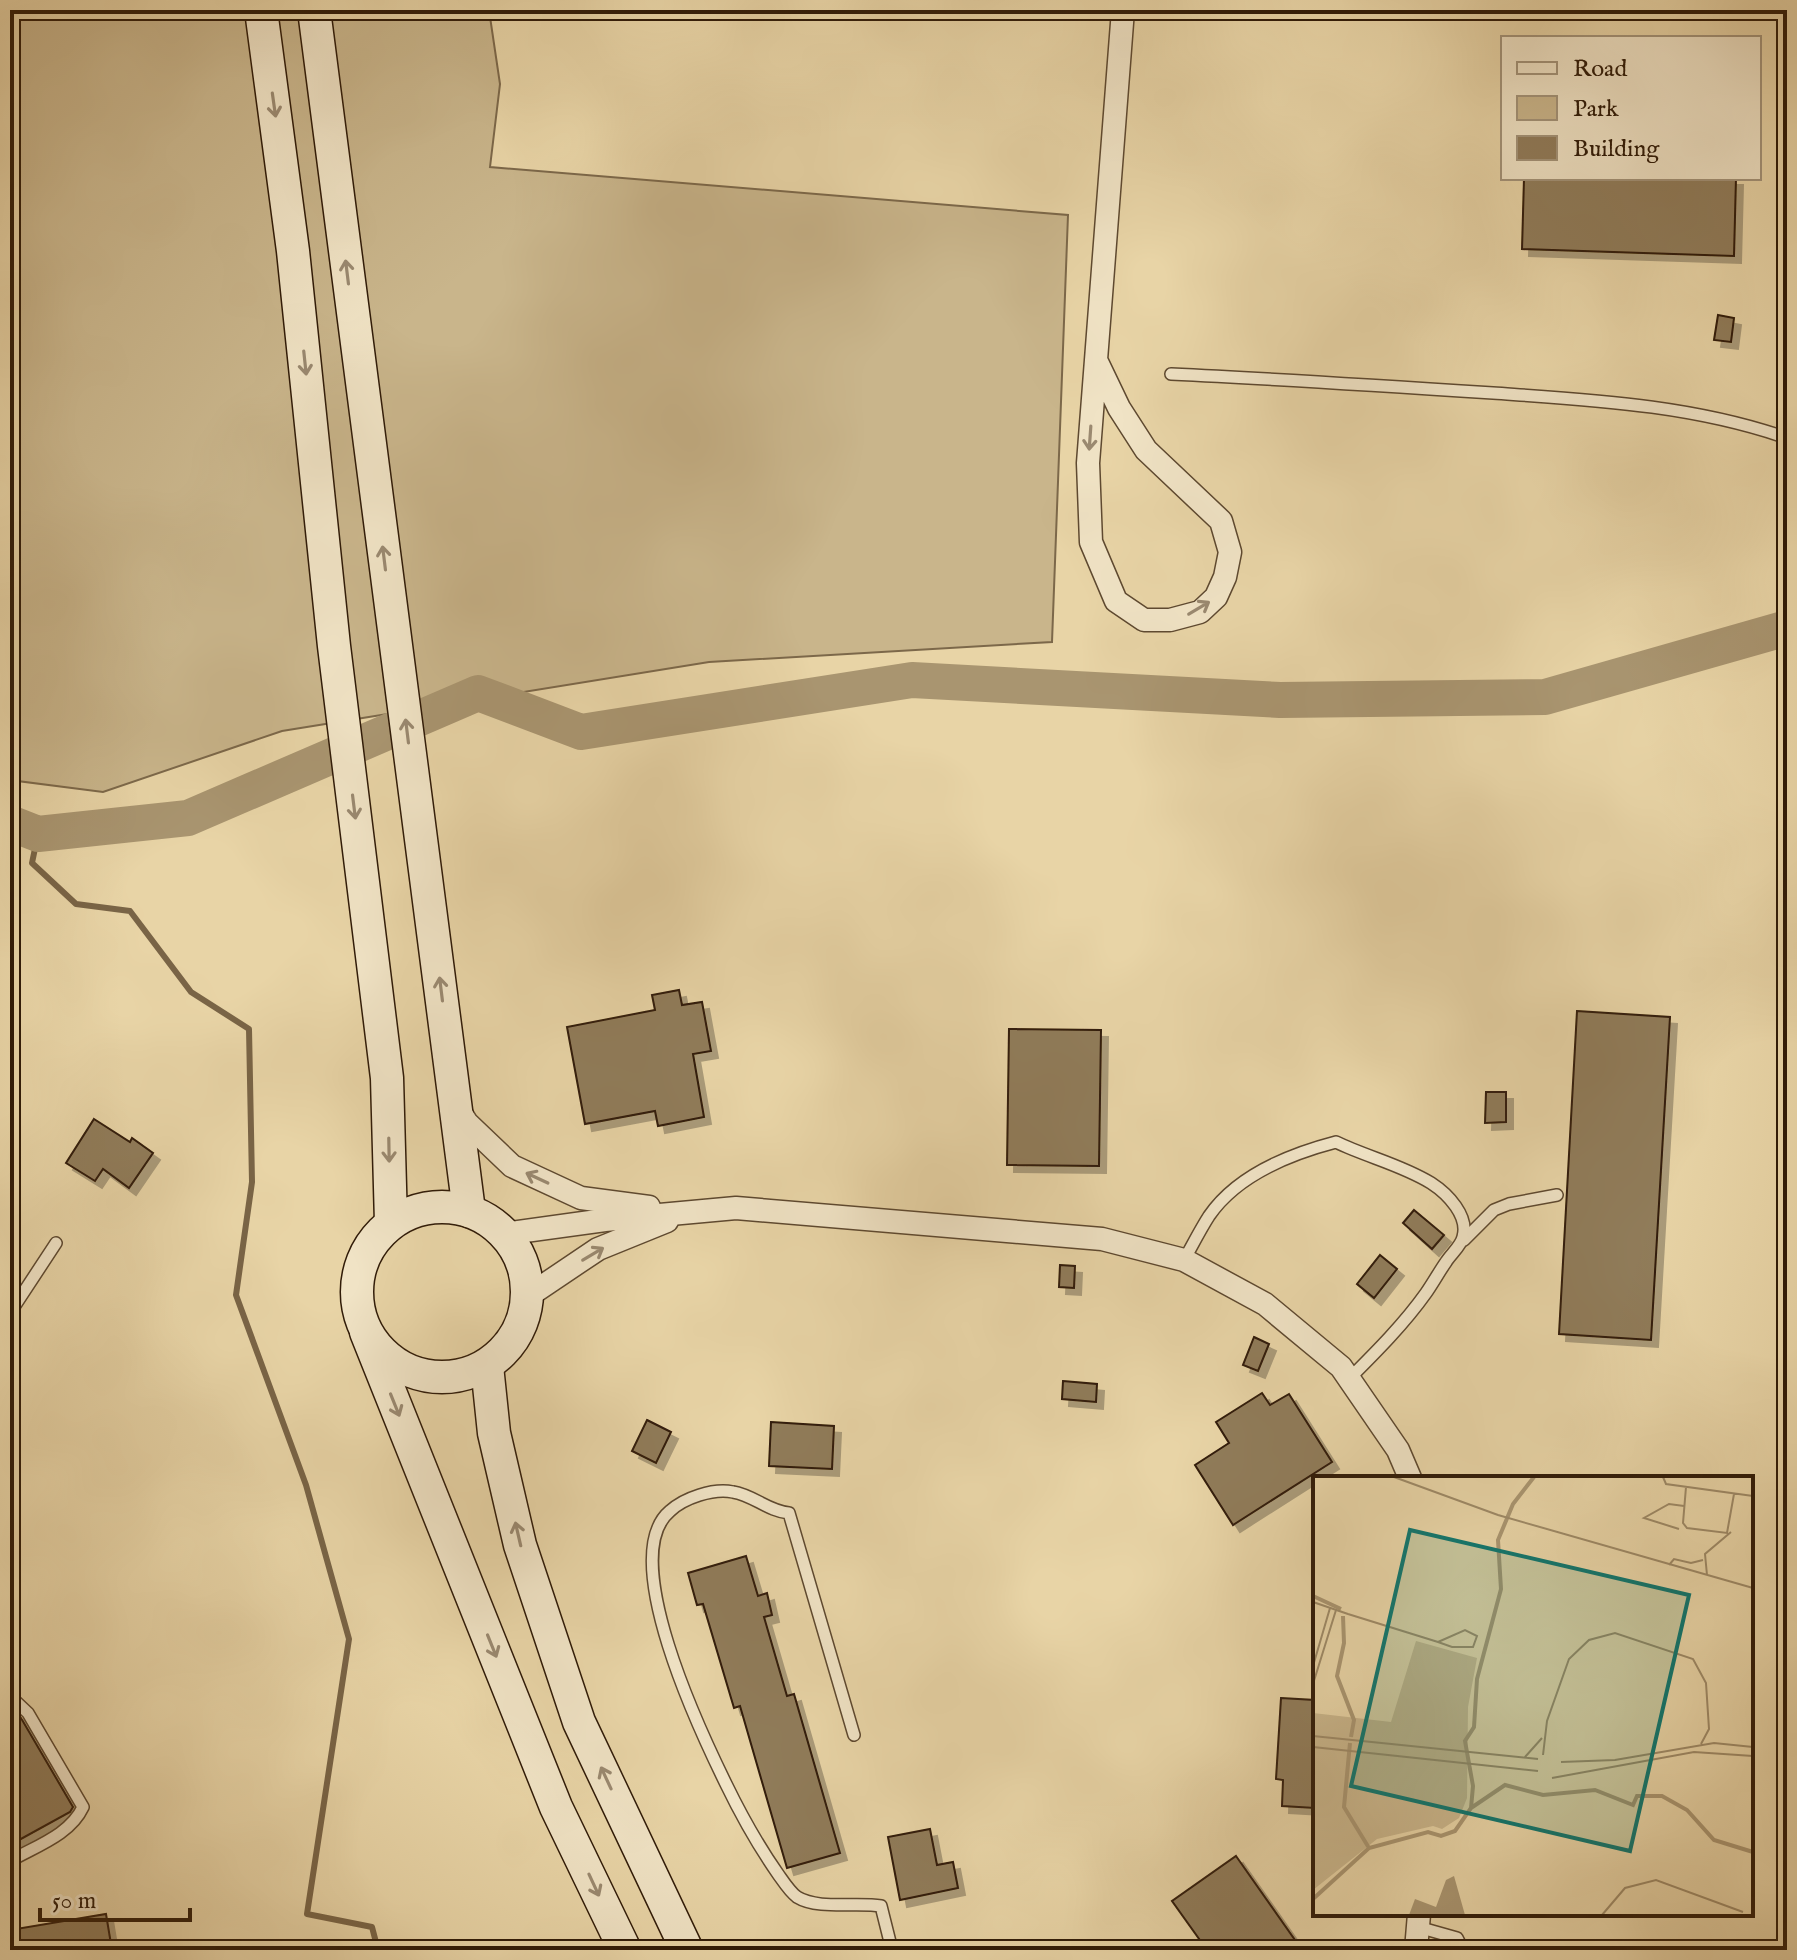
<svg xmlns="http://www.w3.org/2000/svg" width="1797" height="1960" viewBox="0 0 1797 1960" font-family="'IM FELL English',serif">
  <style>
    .green { fill: #c9b58b; stroke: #7c684a; stroke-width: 2 }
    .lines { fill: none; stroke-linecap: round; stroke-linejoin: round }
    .stream { stroke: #796446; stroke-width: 6 }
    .river { stroke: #a99570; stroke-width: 36 }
    .building { fill: #907b5a; stroke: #301b08; stroke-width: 2; filter: url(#shadow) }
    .lane-casing { stroke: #5e4930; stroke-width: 14 }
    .street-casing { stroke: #5e4930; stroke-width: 25 }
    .secondary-casing { stroke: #301b08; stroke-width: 35 }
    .lane { stroke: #f0e3c5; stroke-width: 11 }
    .street { stroke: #f0e3c5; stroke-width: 22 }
    .secondary { stroke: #f0e3c5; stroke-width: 32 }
    .oneway { stroke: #9a8970 }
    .inset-river { fill: none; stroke: #a99570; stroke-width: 4 }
    .inset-road { fill: none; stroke: #9e8a67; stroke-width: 2 }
    .view { fill: #0f766e; fill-opacity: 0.15; stroke: #0f766e; stroke-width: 4 }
    .inset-edge { fill: none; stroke: #301b08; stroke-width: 4 }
  </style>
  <defs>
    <filter id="shadow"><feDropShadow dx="7" dy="7" stdDeviation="0" flood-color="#0004"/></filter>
  </defs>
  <rect width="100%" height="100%" fill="#e8d4a6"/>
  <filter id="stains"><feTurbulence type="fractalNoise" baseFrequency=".0025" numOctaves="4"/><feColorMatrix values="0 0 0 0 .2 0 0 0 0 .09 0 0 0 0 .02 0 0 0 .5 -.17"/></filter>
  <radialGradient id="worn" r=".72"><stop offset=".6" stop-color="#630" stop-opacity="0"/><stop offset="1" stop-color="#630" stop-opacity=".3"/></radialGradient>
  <path class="green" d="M 10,10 L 489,10 L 500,84 L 490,167 L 1068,215 L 1052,642 L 709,662 L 282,731 L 103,792 L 10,780 Z"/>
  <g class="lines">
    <path class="stream" d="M 38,834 L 32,863 L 76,904 L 130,911 L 191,992 L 249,1029 L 252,1182 L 236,1295 L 306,1485 L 349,1639 L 307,1914 L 372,1927 L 378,1950"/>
    <path class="river" d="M 10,823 L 38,834 L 188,818 L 478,693 L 581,732 L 912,680 L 1280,700 L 1545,697 L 1787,628"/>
  </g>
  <g class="building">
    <path d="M 1524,178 L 1736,178 L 1734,256 L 1522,249 Z"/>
    <path d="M 1718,315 L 1734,318 L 1731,342 L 1714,340 Z"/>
    <path d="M 679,990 L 682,1005 L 702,1002 L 711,1051 L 693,1054 L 704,1117 L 658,1126 L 655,1111 L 585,1124 L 567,1027 L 655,1010 L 652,995 Z"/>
    <path d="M 1577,1011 L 1670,1017 L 1651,1340 L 1559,1334 Z"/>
    <path d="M 1009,1029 L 1101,1030 L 1099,1166 L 1007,1165 Z"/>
    <path d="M 1486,1092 L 1506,1092 L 1506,1122 L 1485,1123 Z"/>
    <path d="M 94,1119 L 130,1142 L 132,1138 L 153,1153 L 129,1188 L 103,1169 L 95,1181 L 66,1163 Z"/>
    <path d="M 1414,1210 L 1444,1235 L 1432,1249 L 1403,1223 Z"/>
    <path d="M 1380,1255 L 1397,1269 L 1374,1298 L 1357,1284 Z"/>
    <path d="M 1060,1265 L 1075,1266 L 1074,1288 L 1059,1287 Z"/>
    <path d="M 1254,1337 L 1269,1344 L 1258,1371 L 1243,1365 Z"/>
    <path d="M 1063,1381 L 1097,1384 L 1096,1402 L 1062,1399 Z"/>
    <path d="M 1262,1393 L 1270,1405 L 1289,1394 L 1332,1462 L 1233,1525 L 1195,1465 L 1229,1443 L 1216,1422 Z"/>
    <path d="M 647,1420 L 671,1432 L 656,1463 L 632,1451 Z"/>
    <path d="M 771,1422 L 834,1426 L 832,1469 L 769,1466 Z"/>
    <path d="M 746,1556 L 758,1596 L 767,1593 L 772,1615 L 764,1617 L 787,1696 L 794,1694 L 840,1853 L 787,1868 L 740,1706 L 734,1708 L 703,1604 L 697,1605 L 688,1573 Z"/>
    <path d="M 1281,1698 L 1315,1700 L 1315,1808 L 1282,1806 L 1283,1780 L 1276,1779 Z"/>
    <path d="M 16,1713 L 21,1718 L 73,1807 L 70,1812 L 10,1845 L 10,1714 Z"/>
    <path d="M 930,1829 L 937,1865 L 953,1862 L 958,1888 L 900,1900 L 888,1837 Z"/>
    <path d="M 1236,1856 L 1302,1950 L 1207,1950 L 1172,1901 Z"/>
    <path d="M 106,1914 L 112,1950 L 10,1950 L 10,1930 Z"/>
  </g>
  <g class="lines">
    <defs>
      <g id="lane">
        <path d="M 1171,374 C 1279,379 1386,386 1493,393 C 1592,400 1693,405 1787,438"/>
        <path d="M 1464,1240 L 1494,1210 L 1509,1204 L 1557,1195"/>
        <path d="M 1184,1260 C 1192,1246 1200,1230 1209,1216 C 1237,1175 1290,1154 1336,1142 C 1367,1157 1402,1165 1431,1183 C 1448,1194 1469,1216 1463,1237 C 1461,1246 1451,1254 1446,1262 C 1439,1272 1433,1283 1426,1293 C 1404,1324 1376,1352 1349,1379"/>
        <path d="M 10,1313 L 56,1243"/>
        <path d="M 10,1696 L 28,1713 L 83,1807 C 70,1835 36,1846 10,1861"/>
        <path d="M 854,1735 L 789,1513 C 768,1511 753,1495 733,1492 C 713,1488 684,1498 670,1511 C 616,1556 701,1733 726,1784 C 742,1817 757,1844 778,1874 C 783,1881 790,1892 797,1897 C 818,1910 857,1902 881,1906 L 892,1950"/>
        <path d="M 1418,1927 L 1457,1938 L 1463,1950"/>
      </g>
      <g id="street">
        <path d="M 1096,360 L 1119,408 L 1146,450 L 1221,521 L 1230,552 L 1225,577 L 1216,597 L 1200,612 L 1170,620 L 1144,620 L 1116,601 L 1091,542 L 1088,463 L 1096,360 L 1123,10"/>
        <path d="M 457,1107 L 467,1123 L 512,1166 L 581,1198 L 649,1207"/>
        <path d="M 504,1234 L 605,1220 L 736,1208 L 1102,1239 L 1184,1260 L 1265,1304 L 1341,1367 L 1398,1450 L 1410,1478"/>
        <path d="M 528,1296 L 598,1249 L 667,1221"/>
        <path d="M 1416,1950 L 1419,1914"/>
      </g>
      <g id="secondary">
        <path d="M 261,10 L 293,251 L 334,646 L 387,1078 L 391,1223"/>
        <path d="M 314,10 L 469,1211"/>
        <circle cx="442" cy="1292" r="85"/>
        <path d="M 366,1332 L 556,1807 L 625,1950"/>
        <path d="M 487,1366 L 494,1433 L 520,1545 L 579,1722 L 687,1950"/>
      </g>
    </defs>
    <use href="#lane" class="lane-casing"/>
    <use href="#street" class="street-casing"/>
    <use href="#secondary" class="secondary-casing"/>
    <use href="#lane" class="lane"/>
    <use href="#street" class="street"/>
    <use href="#secondary" class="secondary"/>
  </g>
  <defs><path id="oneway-shaft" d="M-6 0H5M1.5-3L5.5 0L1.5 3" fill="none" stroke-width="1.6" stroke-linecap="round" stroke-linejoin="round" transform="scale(2)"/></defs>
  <g class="oneway">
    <use href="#oneway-shaft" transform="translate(274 105) rotate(82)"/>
    <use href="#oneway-shaft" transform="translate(347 272) rotate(-97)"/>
    <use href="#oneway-shaft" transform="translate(305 363) rotate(84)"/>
    <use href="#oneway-shaft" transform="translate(1090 438) rotate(94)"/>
    <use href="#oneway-shaft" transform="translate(384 558) rotate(-97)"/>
    <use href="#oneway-shaft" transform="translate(1199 608) rotate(-31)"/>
    <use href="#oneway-shaft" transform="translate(407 731) rotate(-97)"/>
    <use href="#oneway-shaft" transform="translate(354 807) rotate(83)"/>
    <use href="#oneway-shaft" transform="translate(441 989) rotate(-97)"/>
    <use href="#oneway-shaft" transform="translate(389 1150) rotate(89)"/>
    <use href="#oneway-shaft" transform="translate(537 1178) rotate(-155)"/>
    <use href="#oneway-shaft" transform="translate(593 1254) rotate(-31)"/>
    <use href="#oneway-shaft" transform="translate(395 1405) rotate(68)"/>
    <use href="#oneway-shaft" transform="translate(518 1534) rotate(-103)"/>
    <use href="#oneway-shaft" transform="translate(492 1646) rotate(68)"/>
    <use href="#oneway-shaft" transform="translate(606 1778) rotate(-115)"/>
    <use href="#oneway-shaft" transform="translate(594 1885) rotate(65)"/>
  </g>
  <g transform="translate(1313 1476)">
    <rect width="440" height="440" fill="#e8d4a6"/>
    <path d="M 103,165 L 164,182 L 155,231 L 154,322 L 146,342 L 129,353 L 120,350 L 64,363 L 0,414 L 0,237 L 78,246 Z" fill="#c9b58b"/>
    <path d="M 141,400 L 152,439 L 96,439 L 102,423 L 123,431 L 133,404 Z" fill="#a99570"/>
    <path class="inset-river" d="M 0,120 L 28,133M 30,140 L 31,167 L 24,200 L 41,244 L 38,261M 37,267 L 31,331 L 56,372M 158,332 L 192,309 L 230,319 L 282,314 L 320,329 L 324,320 L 349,320 L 374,334 L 401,364 L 440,376M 0,423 L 56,372 L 115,356 L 128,360 L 142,355 L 158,332 L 160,310 L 152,265 L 161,251 L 164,203 L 188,113 L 185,64 L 200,28 L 221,1"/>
    <path class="inset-road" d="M 81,1 L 185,39 L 440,112M 350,1 L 353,8 L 440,20M 373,11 L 370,47 L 374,52 L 414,57 L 421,18M 366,53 L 331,42 L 356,28 L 371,30M 356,89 L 361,83 L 378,87 L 390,84M 394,99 L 392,78 L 418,56M 0,126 L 35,138 L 125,166 L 139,171 L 160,171 L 164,160 L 152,154 L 125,166M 0,190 L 17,132M 0,208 L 23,134M 0,260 L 225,283M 0,271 L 225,295M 230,279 L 234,245 L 256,183 L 276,164 L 302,157 L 380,183 L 393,207 L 396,253 L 388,268M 212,281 L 229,262M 248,286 L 302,284 L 401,267 L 440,271M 239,302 L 381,276 L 440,280M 289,439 L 312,412 L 343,404 L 430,436"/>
    <path class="view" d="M 97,54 L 376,119 L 317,375 L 38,310 Z"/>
    <rect width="440" height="440" class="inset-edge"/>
  </g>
  <rect width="1797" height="1960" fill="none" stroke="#e8d4a6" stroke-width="40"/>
  <rect x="12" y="12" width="1773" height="1936" fill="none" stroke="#301b08" stroke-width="4"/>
  <rect x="20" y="20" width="1757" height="1920" fill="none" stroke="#301b08" stroke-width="2"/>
  <rect x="1501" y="36" width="260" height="144" fill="#f0e3c5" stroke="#a39379" stroke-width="2"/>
  <rect x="1517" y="62" width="40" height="12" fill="#f0e3c5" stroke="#a39379" stroke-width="2"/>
  <text x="1573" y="76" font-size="24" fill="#301b08">Road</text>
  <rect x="1517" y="96" width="40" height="24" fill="#c9b58b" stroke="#a39379" stroke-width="2"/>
  <text x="1573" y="116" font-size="24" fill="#301b08">Park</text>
  <rect x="1517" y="136" width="40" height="24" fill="#907b5a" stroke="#a39379" stroke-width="2"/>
  <text x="1573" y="156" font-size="24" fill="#301b08">Building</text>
  <path d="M40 1908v12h150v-12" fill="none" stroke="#301b08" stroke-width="4"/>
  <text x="52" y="1908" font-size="24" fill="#301b08" stroke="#f0e3c5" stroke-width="6" paint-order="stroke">50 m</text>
  <rect width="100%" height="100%" filter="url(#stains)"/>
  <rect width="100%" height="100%" fill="url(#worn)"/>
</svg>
